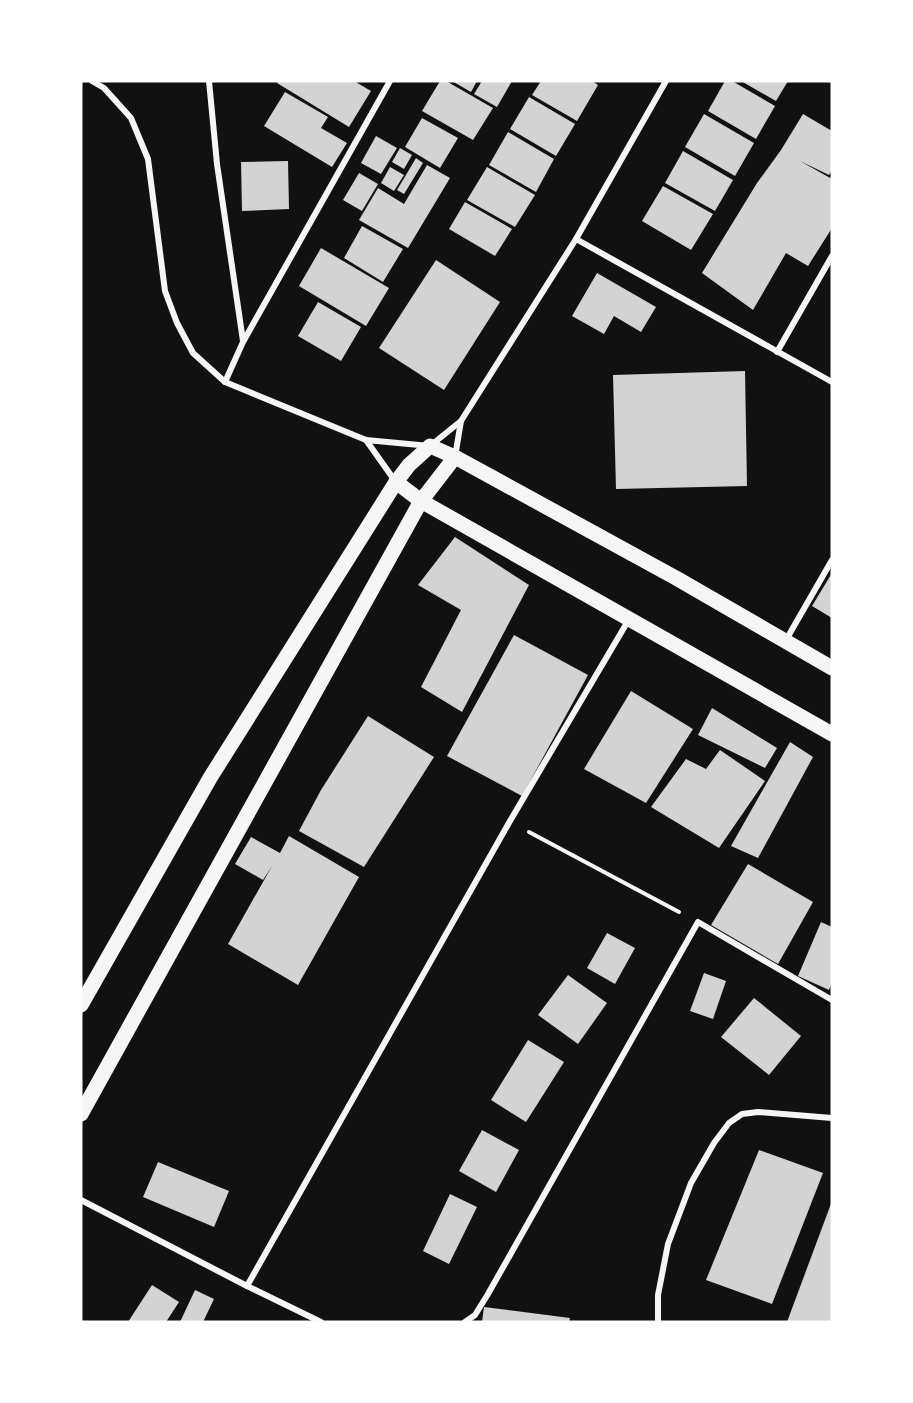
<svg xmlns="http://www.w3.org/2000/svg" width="913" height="1403" viewBox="0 0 913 1403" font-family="'Public Sans',sans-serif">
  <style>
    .building { fill: #d3d3d3 }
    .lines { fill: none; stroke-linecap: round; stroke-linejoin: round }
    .path { stroke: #f5f5f5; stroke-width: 4 }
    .minor { stroke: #f5f5f5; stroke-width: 6 }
    .primary { stroke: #f5f5f5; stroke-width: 15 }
  </style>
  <rect width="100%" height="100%" fill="#111"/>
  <g class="building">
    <path d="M 279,81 L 354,81 L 371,91 L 349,127 L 277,83 Z"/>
    <path d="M 440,81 L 446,81 L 493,108 L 473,140 L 422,111 Z"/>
    <path d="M 452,81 L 477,81 L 471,92 Z"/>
    <path d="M 482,81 L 512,81 L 497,107 L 474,94 Z"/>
    <path d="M 541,81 L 592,81 L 598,85 L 577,121 L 532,95 Z"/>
    <path d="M 725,81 L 732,81 L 775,106 L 756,139 L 708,111 Z"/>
    <path d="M 741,81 L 788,81 L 776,101 Z"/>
    <path d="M 285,92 L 328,117 L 321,128 L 347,143 L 332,167 L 264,126 Z"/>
    <path d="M 529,97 L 575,124 L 556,156 L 510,129 Z"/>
    <path d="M 704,114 L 754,143 L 735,176 L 685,147 Z"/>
    <path d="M 803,114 L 832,131 L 832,170 L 829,175 L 800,161 L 832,179 L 832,228 L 808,266 L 786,253 L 753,310 L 702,273 L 757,183 L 781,150 Z"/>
    <path d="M 422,118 L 458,138 L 440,168 L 405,147 Z"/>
    <path d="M 508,132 L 554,159 L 536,192 L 489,165 Z"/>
    <path d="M 376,136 L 397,148 L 381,174 L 361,163 Z"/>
    <path d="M 400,148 L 412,155 L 404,169 L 392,162 Z"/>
    <path d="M 683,151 L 733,180 L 715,211 L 665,183 Z"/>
    <path d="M 416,158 L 423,163 L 404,194 L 397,190 Z"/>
    <path d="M 288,161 L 289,209 L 242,211 L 241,162 Z"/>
    <path d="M 427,165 L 450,178 L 408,248 L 359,220 L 378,188 L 404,204 Z"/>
    <path d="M 390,167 L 404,175 L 394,191 L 381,183 Z"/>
    <path d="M 487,167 L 535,195 L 515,227 L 467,200 Z"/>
    <path d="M 359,173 L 378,184 L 362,211 L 343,200 Z"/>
    <path d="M 663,186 L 713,214 L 691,250 L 642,221 Z"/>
    <path d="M 465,202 L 512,229 L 495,256 L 449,229 Z"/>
    <path d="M 362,226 L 403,249 L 383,282 L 344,258 Z"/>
    <path d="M 321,248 L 389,288 L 366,326 L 299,286 Z"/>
    <path d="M 436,260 L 500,302 L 444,390 L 379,348 Z"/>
    <path d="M 597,273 L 656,307 L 641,332 L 614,316 L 604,334 L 572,316 Z"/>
    <path d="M 318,302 L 361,327 L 341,361 L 298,336 Z"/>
    <path d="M 745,371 L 747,486 L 616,489 L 613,375 Z"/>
    <path d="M 455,537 L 529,585 L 462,712 L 421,687 L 461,610 L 418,585 Z"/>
    <path d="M 832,573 L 832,618 L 812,606 Z"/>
    <path d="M 514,635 L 588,675 L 522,796 L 447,756 Z"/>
    <path d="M 631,691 L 693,729 L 646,803 L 584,769 Z"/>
    <path d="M 712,708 L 777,748 L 765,768 L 698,735 Z"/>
    <path d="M 368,716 L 434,757 L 364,867 L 299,831 L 321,790 Z"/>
    <path d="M 790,742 L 813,757 L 758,858 L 731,846 Z"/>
    <path d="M 720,750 L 765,781 L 719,848 L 651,807 L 686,759 L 706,769 Z"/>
    <path d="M 289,836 L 359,877 L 298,985 L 228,944 L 272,866 L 263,880 L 235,864 L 251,837 L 280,853 Z"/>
    <path d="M 748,864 L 813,902 L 778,964 L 711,925 Z"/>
    <path d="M 821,922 L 832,927 L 832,982 L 829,990 L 798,976 Z"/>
    <path d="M 607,933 L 635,948 L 615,984 L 587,968 Z"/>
    <path d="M 704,973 L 726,981 L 713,1019 L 690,1011 Z"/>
    <path d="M 568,975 L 607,1003 L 578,1044 L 538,1015 Z"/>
    <path d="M 754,998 L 801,1036 L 769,1075 L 721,1037 Z"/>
    <path d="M 528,1040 L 564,1062 L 526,1122 L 491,1100 Z"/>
    <path d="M 482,1130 L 519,1150 L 496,1192 L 459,1171 Z"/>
    <path d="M 759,1150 L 823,1173 L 772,1304 L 706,1280 Z"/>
    <path d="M 158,1162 L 229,1191 L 214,1227 L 143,1197 Z"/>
    <path d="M 450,1194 L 477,1207 L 449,1264 L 423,1251 Z"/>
    <path d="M 832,1202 L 832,1322 L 787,1322 L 832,1201 Z"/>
    <path d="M 152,1285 L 179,1302 L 166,1322 L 128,1322 Z"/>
    <path d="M 195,1290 L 214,1299 L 203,1322 L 180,1322 Z"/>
    <path d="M 484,1307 L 570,1318 L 569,1322 L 482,1322 Z"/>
  </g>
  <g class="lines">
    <path class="path" d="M 529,832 L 679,912"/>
    <g class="minor">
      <path d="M 92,81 L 104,88 L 131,118 L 148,159 L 165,291 L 177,323 L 193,353 L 225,382 L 366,440 L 430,446 L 461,421"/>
      <path d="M 209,81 L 217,164 L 243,341"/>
      <path d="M 576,239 L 832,382"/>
      <path d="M 777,352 L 832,256"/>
      <path d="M 225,382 L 243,342 L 390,81"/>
      <path d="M 366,440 L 395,481"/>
      <path d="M 455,457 L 461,421 L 576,239 L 666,81"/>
      <path d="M 786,640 L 832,560"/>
      <path d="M 81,1200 L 247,1286 L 510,821 L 628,621"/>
      <path d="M 247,1286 L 321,1322"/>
      <path d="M 465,1322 L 475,1315 L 488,1294 L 698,922 L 832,1000"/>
      <path d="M 658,1322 L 658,1295 L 668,1244 L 691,1183 L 714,1143 L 729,1123 L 742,1114 L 758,1112 L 832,1118"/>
    </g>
    <g class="primary">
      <path d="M 396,482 L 421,501 L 832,734"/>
      <path d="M 81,1005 L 210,778 L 396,482 L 409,465 L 430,446 L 455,457 L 676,578 L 832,668"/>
      <path d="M 81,1114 L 421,501 L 455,457"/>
    </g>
  </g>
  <rect width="913" height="1403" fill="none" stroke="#ffffff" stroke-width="165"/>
</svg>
